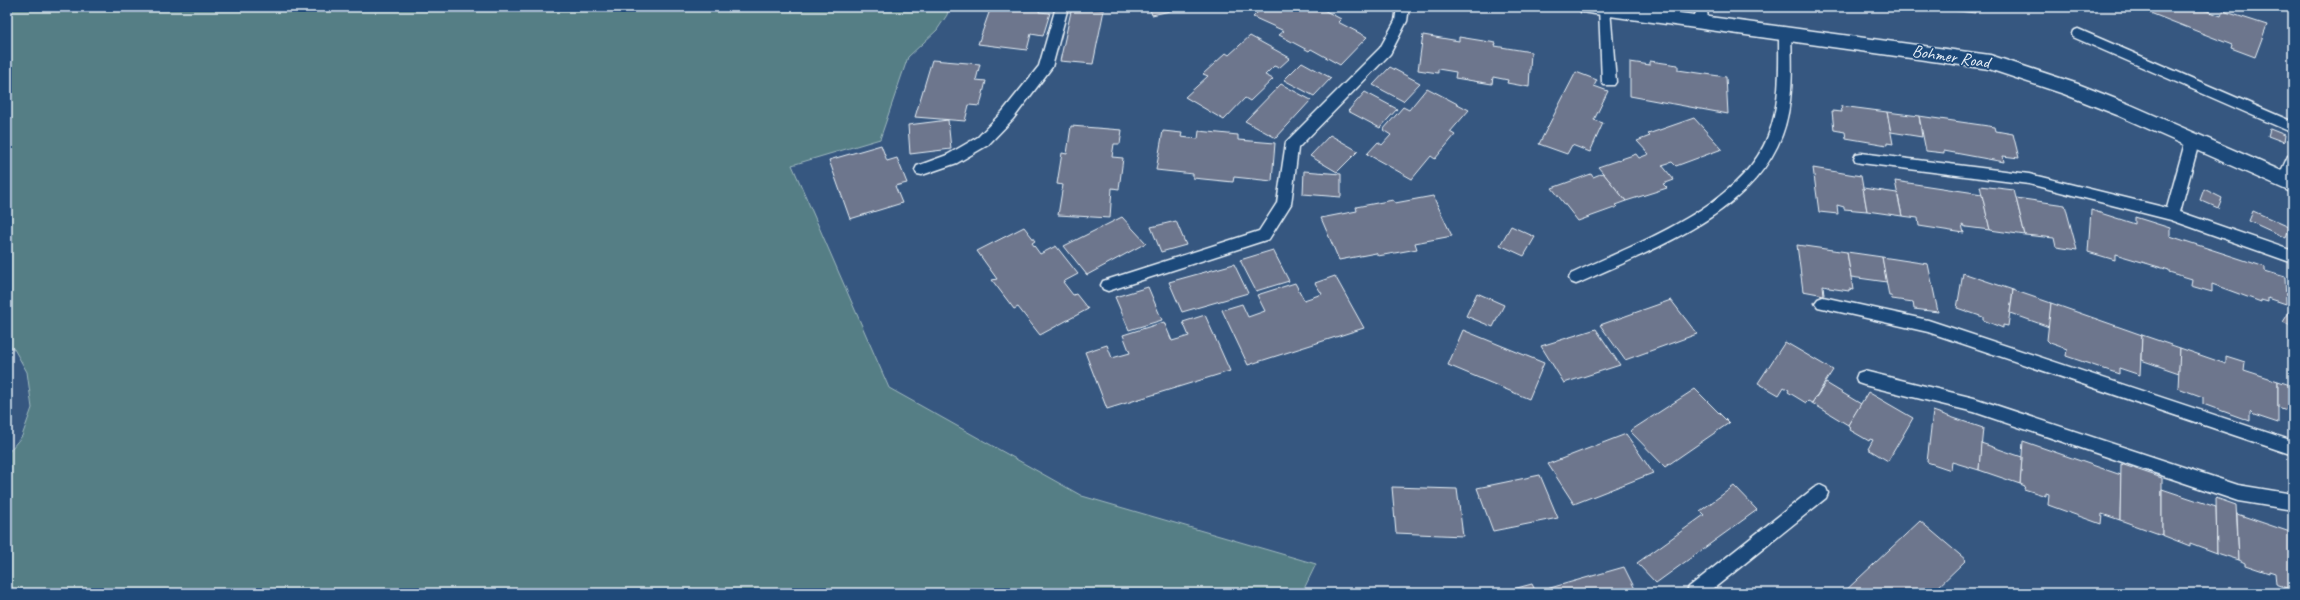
<svg xmlns="http://www.w3.org/2000/svg" width="2300" height="600" viewBox="0 0 2300 600" font-family="Caveat,sans-serif">
  <style>
    .green { fill: #557e85; stroke: #9eb8be }
    .building { fill: #6d768d; stroke: #e8f1f8 }
    .lines { fill: none; stroke-linecap: round; stroke-linejoin: round }
    .service-casing { stroke: #e8f1f8; stroke-width: 3 }
    .minor-casing { stroke: #e8f1f8; stroke-width: 3 }
    .service { fill: #1f4a7a; fill-rule: evenodd }
    .minor { fill: #1f4a7a; fill-rule: evenodd }
    .labels { text-anchor: middle; stroke-width: 3.5; stroke-linejoin: round; paint-order: stroke }
    .street-label { font-size: 17px; fill: #e8f1f8; stroke: #1f4a7a }
  </style>
  <rect width="100%" height="100%" fill="#365780"/>
  <filter id="ink" filterUnits="userSpaceOnUse"><feTurbulence type="fractalNoise" baseFrequency=".025" numOctaves="2"/><feDisplacementMap in="SourceGraphic" scale="8" xChannelSelector="R" yChannelSelector="G"/><feConvolveMatrix kernelMatrix="1 2 1 2 8 2 1 2 1" color-interpolation-filters="sRGB"/></filter>
  <g filter="url(#ink)">
    <path class="green" d="M 7,7 L 949,7 L 947,15 L 937,30 L 908,57 L 880,139 L 792,165 L 889,388 L 1082,496 L 1316,564 L 1302,593 L 7,593 L 7,454 L 22,436 L 32,408 L 27,372 L 14,349 L 7,344 Z"/>
    <g class="building">
      <path d="M 991,7 L 1040,7 L 1039,12 L 1050,13 L 1043,36 L 1031,34 L 1027,50 L 978,44 Z"/>
      <path d="M 1072,7 L 1104,10 L 1093,64 L 1060,61 Z"/>
      <path d="M 1149,7 L 1188,7 L 1152,15 Z"/>
      <path d="M 1263,7 L 1318,7 L 1341,19 L 1338,22 L 1367,37 L 1340,65 L 1311,49 L 1309,51 L 1279,35 L 1284,31 L 1253,17 Z"/>
      <path d="M 1926,7 L 1974,7 L 1975,13 Z"/>
      <path d="M 2135,7 L 2197,7 L 2221,16 L 2223,11 L 2267,25 L 2255,57 L 2231,48 L 2232,45 Z"/>
      <path d="M 1423,35 L 1459,41 L 1459,37 L 1496,43 L 1495,46 L 1531,52 L 1529,87 L 1507,83 L 1508,80 L 1493,77 L 1492,84 L 1455,78 L 1456,72 L 1438,69 L 1438,73 L 1418,70 Z"/>
      <path d="M 1250,36 L 1290,58 L 1279,68 L 1274,66 L 1265,75 L 1273,79 L 1250,101 L 1245,98 L 1224,120 L 1185,97 L 1208,76 L 1203,74 L 1226,53 L 1229,55 Z"/>
      <path d="M 932,60 L 980,64 L 976,80 L 986,81 L 980,106 L 969,105 L 965,121 L 915,117 Z"/>
      <path d="M 1650,61 L 1678,65 L 1678,70 L 1726,77 L 1728,114 L 1630,96 L 1630,62 L 1650,65 Z"/>
      <path d="M 1302,62 L 1331,78 L 1314,96 L 1284,80 Z"/>
      <path d="M 1390,67 L 1420,83 L 1403,101 L 1373,85 Z"/>
      <path d="M 1576,72 L 1597,80 L 1594,86 L 1608,91 L 1594,120 L 1603,123 L 1590,152 L 1572,145 L 1567,154 L 1539,144 Z"/>
      <path d="M 1281,84 L 1311,100 L 1276,138 L 1245,121 Z"/>
      <path d="M 1427,88 L 1469,110 L 1450,132 L 1455,135 L 1435,159 L 1431,156 L 1412,179 L 1367,154 L 1378,142 L 1382,145 L 1391,135 L 1383,130 L 1403,107 L 1409,110 Z"/>
      <path d="M 1365,92 L 1397,109 L 1380,128 L 1348,111 Z"/>
      <path d="M 1841,106 L 1887,112 L 1893,144 L 1887,143 L 1887,145 L 1846,138 L 1845,132 L 1834,130 L 1832,111 L 1842,112 Z"/>
      <path d="M 1887,112 L 1919,116 L 1922,137 L 1891,132 Z"/>
      <path d="M 1919,116 L 1995,127 L 1996,131 L 2013,134 L 2019,158 L 2003,156 L 2004,162 L 1944,151 L 1944,153 L 1926,151 Z"/>
      <path d="M 1694,118 L 1722,149 L 1676,166 L 1672,162 L 1662,165 L 1674,180 L 1663,184 L 1667,188 L 1626,201 L 1598,167 L 1636,154 L 1639,158 L 1649,154 L 1637,141 L 1650,136 L 1648,134 Z"/>
      <path d="M 948,120 L 951,149 L 910,154 L 908,125 Z"/>
      <path d="M 1071,126 L 1122,130 L 1120,144 L 1114,144 L 1112,157 L 1123,158 L 1119,189 L 1112,188 L 1110,218 L 1058,215 L 1063,185 L 1057,184 L 1062,153 L 1067,154 Z"/>
      <path d="M 2270,129 L 2285,135 L 2284,142 L 2268,136 Z"/>
      <path d="M 1163,131 L 1182,133 L 1181,137 L 1198,139 L 1199,131 L 1238,135 L 1238,140 L 1275,143 L 1272,181 L 1234,177 L 1233,182 L 1193,178 L 1193,174 L 1156,170 Z"/>
      <path d="M 1330,135 L 1358,151 L 1337,172 L 1310,156 Z"/>
      <path d="M 881,145 L 887,161 L 897,158 L 907,183 L 895,186 L 902,203 L 850,219 L 829,160 Z"/>
      <path d="M 1813,168 L 1861,176 L 1867,211 L 1844,209 L 1844,207 L 1837,205 L 1838,214 L 1819,212 Z"/>
      <path d="M 1304,171 L 1341,174 L 1341,197 L 1303,194 Z"/>
      <path d="M 1603,173 L 1626,201 L 1615,205 L 1617,207 L 1578,221 L 1552,188 L 1591,174 L 1593,177 Z"/>
      <path d="M 1895,181 L 1982,194 L 1990,230 L 1966,227 L 1962,225 L 1964,233 L 1919,226 L 1918,218 L 1902,216 Z"/>
      <path d="M 1980,186 L 2014,190 L 2025,235 L 1990,230 Z"/>
      <path d="M 1863,188 L 1897,193 L 1902,216 L 1867,211 Z"/>
      <path d="M 2204,189 L 2222,198 L 2218,208 L 2200,200 Z"/>
      <path d="M 1433,196 L 1452,236 L 1415,243 L 1417,249 L 1378,256 L 1376,253 L 1339,260 L 1321,218 L 1357,211 L 1356,207 L 1393,200 L 1395,203 Z"/>
      <path d="M 2016,198 L 2065,205 L 2077,250 L 2056,247 L 2054,238 L 2025,235 Z"/>
      <path d="M 2091,210 L 2135,224 L 2135,217 L 2170,228 L 2170,236 L 2265,267 L 2265,271 L 2285,277 L 2286,304 L 2268,298 L 2268,302 L 2261,300 L 2261,302 L 2212,284 L 2212,292 L 2191,286 L 2192,279 L 2169,272 L 2169,270 L 2115,254 L 2115,260 L 2088,252 Z"/>
      <path d="M 2253,211 L 2289,227 L 2286,238 L 2249,221 Z"/>
      <path d="M 1122,217 L 1146,243 L 1087,275 L 1064,246 Z"/>
      <path d="M 1176,221 L 1186,245 L 1161,252 L 1151,227 Z"/>
      <path d="M 1511,226 L 1535,237 L 1524,256 L 1500,245 Z"/>
      <path d="M 1024,227 L 1035,241 L 1032,243 L 1040,254 L 1056,246 L 1078,274 L 1063,282 L 1073,295 L 1076,294 L 1088,309 L 1040,335 L 1018,307 L 1014,309 L 992,280 L 997,279 L 977,251 Z"/>
      <path d="M 1797,245 L 1847,252 L 1853,290 L 1849,289 L 1849,291 L 1829,288 L 1828,286 L 1823,285 L 1824,295 L 1803,291 Z"/>
      <path d="M 1273,250 L 1289,281 L 1256,291 L 1240,260 Z"/>
      <path d="M 1847,252 L 1882,257 L 1887,282 L 1851,277 Z"/>
      <path d="M 1882,257 L 1928,264 L 1938,312 L 1914,309 L 1913,302 L 1892,299 L 1891,296 L 1889,296 Z"/>
      <path d="M 1234,264 L 1248,293 L 1182,312 L 1169,282 Z"/>
      <path d="M 1963,273 L 2013,290 L 2008,326 L 2003,325 L 2003,328 L 1983,320 L 1983,317 L 1957,308 Z"/>
      <path d="M 1335,276 L 1364,328 L 1248,365 L 1222,310 L 1242,304 L 1248,317 L 1265,311 L 1257,295 L 1295,283 L 1304,300 L 1322,294 L 1315,283 Z"/>
      <path d="M 1148,287 L 1162,320 L 1129,330 L 1115,297 Z"/>
      <path d="M 2013,290 L 2051,303 L 2049,327 L 2010,313 Z"/>
      <path d="M 1477,293 L 1504,305 L 1493,327 L 1466,316 Z"/>
      <path d="M 1671,300 L 1697,334 L 1625,360 L 1600,325 Z"/>
      <path d="M 2051,303 L 2142,335 L 2140,375 L 2119,368 L 2119,374 L 2066,356 L 2067,349 L 2050,343 L 2047,340 Z"/>
      <path d="M 2293,306 L 2293,327 L 2283,322 Z"/>
      <path d="M 1205,315 L 1230,371 L 1107,409 L 1085,352 L 1107,345 L 1112,358 L 1130,353 L 1123,335 L 1164,322 L 1172,341 L 1189,336 L 1183,322 Z"/>
      <path d="M 1596,329 L 1620,365 L 1564,383 L 1541,346 Z"/>
      <path d="M 1463,330 L 1544,363 L 1529,399 L 1448,365 Z"/>
      <path d="M 2142,335 L 2180,348 L 2179,373 L 2141,360 Z"/>
      <path d="M 1785,342 L 1833,370 L 1812,403 L 1808,401 L 1806,403 L 1788,392 L 1789,390 L 1784,387 L 1779,395 L 1758,383 Z"/>
      <path d="M 2180,348 L 2226,364 L 2226,356 L 2245,362 L 2244,370 L 2278,381 L 2278,423 L 2254,415 L 2250,411 L 2250,421 L 2203,404 L 2203,397 L 2178,388 Z"/>
      <path d="M 2278,381 L 2293,386 L 2293,412 L 2278,407 Z"/>
      <path d="M 1826,383 L 1861,404 L 1848,425 L 1812,403 Z"/>
      <path d="M 1695,389 L 1729,423 L 1665,467 L 1630,431 Z"/>
      <path d="M 1868,392 L 1913,418 L 1888,461 L 1868,449 L 1873,440 L 1870,439 L 1869,441 L 1850,430 L 1851,427 L 1848,425 Z"/>
      <path d="M 1933,411 L 1983,428 L 1979,470 L 1952,462 L 1951,470 L 1927,462 Z"/>
      <path d="M 1626,434 L 1653,473 L 1574,504 L 1548,464 Z"/>
      <path d="M 2023,441 L 2121,475 L 2120,520 L 2102,514 L 2101,524 L 2048,505 L 2049,494 L 2046,493 L 2046,496 L 2024,489 L 2025,486 L 2020,484 Z"/>
      <path d="M 1981,443 L 2022,457 L 2020,484 L 1979,470 Z"/>
      <path d="M 2121,464 L 2162,478 L 2162,535 L 2120,520 Z"/>
      <path d="M 1540,475 L 1558,518 L 1493,531 L 1477,488 Z"/>
      <path d="M 1734,486 L 1757,510 L 1656,583 L 1637,563 L 1704,515 L 1700,511 Z"/>
      <path d="M 1392,487 L 1457,489 L 1463,536 L 1396,533 Z"/>
      <path d="M 2162,489 L 2216,507 L 2217,553 L 2190,543 L 2190,546 L 2162,535 Z"/>
      <path d="M 2216,498 L 2236,505 L 2239,560 L 2217,553 Z"/>
      <path d="M 2237,514 L 2293,533 L 2293,590 L 2276,584 L 2275,573 L 2269,571 L 2269,573 L 2245,565 L 2245,563 L 2239,560 Z"/>
      <path d="M 1920,521 L 1966,560 L 1932,593 L 1843,593 Z"/>
      <path d="M 1624,567 L 1635,589 L 1620,593 L 1498,593 L 1532,584 L 1536,592 Z"/>
    </g>
    <g class="lines">
      <defs>
        <g id="service">
          <path d="M 1056,7 L 1068,7 L 1052,67 L 1013,119 L 988,145 L 957,163 L 922,175 L 917,174 L 915,170 L 917,166 L 947,155 L 978,137 L 1003,111 L 1039,66 Z"/>
          <path d="M 1397,7 L 1409,7 L 1407,21 L 1390,54 L 1298,148 L 1291,204 L 1269,239 L 1108,291 L 1103,289 L 1101,285 L 1103,281 L 1259,231 L 1277,203 L 1286,142 L 1380,48 L 1395,21 Z"/>
          <path d="M 1599,7 L 1609,7 L 1610,9 L 1616,82 L 1614,85 L 1604,85 L 1602,82 Z"/>
          <path d="M 1695,7 L 1707,7 L 1708,23 L 1707,26 L 1697,26 Z"/>
          <path d="M 1785,28 L 1791,33 C 1792,66 1794,103 1782,135 C 1753,214 1651,250 1581,282 L 1576,284 L 1571,282 L 1569,278 L 1571,274 C 1635,244 1741,207 1768,136 C 1781,104 1779,66 1779,33 Z"/>
          <path d="M 2078,29 L 2293,122 L 2293,133 L 2073,37 L 2072,34 L 2073,31 Z"/>
          <path d="M 2193,134 L 2198,135 L 2200,139 L 2180,212 L 2293,251 L 2293,263 L 2171,220 L 2029,184 L 1861,163 L 1856,162 L 1854,158 L 1856,154 L 1861,153 L 2029,174 L 2167,208 L 2186,139 L 2188,135 Z"/>
          <path d="M 2293,155 C 2293,165 2294,174 2289,184 L 2279,184 L 2277,180 L 2288,156 Z"/>
          <path d="M 1823,297 L 1928,320 L 2293,441 L 2293,455 L 1928,332 L 1818,307 L 1815,303 L 1818,299 Z"/>
          <path d="M 1864,371 L 1974,398 L 2238,485 L 2293,494 L 2293,510 L 2238,501 L 1974,412 L 1864,385 L 1858,383 L 1856,378 L 1858,373 Z"/>
          <path d="M 1820,485 L 1826,488 L 1828,493 L 1826,498 L 1708,593 L 1686,593 L 1689,587 L 1814,488 Z"/>
        </g>
        <path id="minor" d="M 1579,7 L 1636,7 L 1990,55 L 2078,84 L 2131,105 L 2293,176 L 2293,193 L 2117,115 L 2064,94 L 1989,69 L 1588,13 L 1581,12 Z"/>
      </defs>
      <use href="#service" class="service-casing"/>
      <use href="#minor" class="minor-casing"/>
      <use href="#service" class="service"/>
      <use href="#minor" class="minor"/>
    </g>
  </g>
  <g class="labels">
    <g class="street-label">
      <text transform="translate(1951 56) rotate(9)" y="6">Bohmer Road</text>
    </g>
  </g>
  <rect width="2300" height="600" fill="none" stroke="#1f4a7a" stroke-width="24"/>
  <rect x="12" y="12" width="2276" height="576" fill="none" stroke="#e8f1f8" stroke-width="1.5" filter="url(#ink)"/>
</svg>
